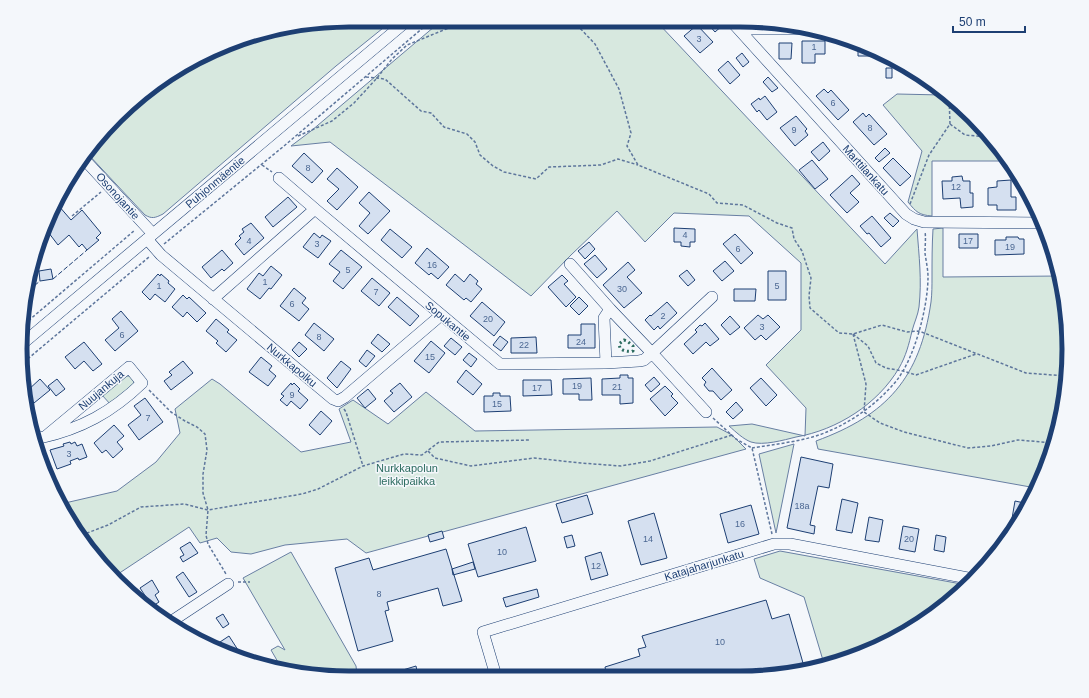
<svg xmlns="http://www.w3.org/2000/svg" width="1089" height="698" viewBox="0 0 1089 698" font-family="Arial,sans-serif">
<style>
.green{fill:#d7e8df;stroke:#687fa3}
.building{fill:#d5e0f0;stroke:#1d3f73}
.lines{fill:none;stroke-linecap:round;stroke-linejoin:round}
.minor-casing{stroke:#1d3f73;stroke-width:12}
.path{stroke:#5e769c;stroke-width:1.5;stroke-dasharray:3 2;stroke-linecap:butt}
.minor{stroke:#f4f7fb;stroke-width:11}
.hedge{stroke:#2c6c60;stroke-width:3;stroke-dasharray:2 3;stroke-linecap:butt}
.fence{stroke:#1d3f73;stroke-width:1;stroke-dasharray:5 2;stroke-linecap:butt}
.labels{text-anchor:middle;dominant-baseline:central;stroke-width:3;stroke-linejoin:round;paint-order:stroke}
.number-label{font-size:9px;fill:#4b6792}
.street-label{font-size:11px;fill:#1d3f73;stroke:#f4f7fb}
.park-label{font-size:11px;fill:#2c6c60;stroke:#f4f7fb}
.rim{fill:none;stroke:#1d3f73;stroke-width:5}
</style>
<rect width="100%" height="100%" fill="#f4f7fb"/>
<path class="green" d="M349,20H393L336,66L163,214C155,218 152,219 145,215L86,152L166,76L243,37Z
M441,21L657,22L885,264L917,229C919,256 922,280 919,307C918,315 914,323 912,331C909,344 906,356 899,368C878,404 837,430 796,437C784,440 763,446 751,442C743,439 736,432 729,426L752,424L805,436L806,408L766,365L801,330V263L749,216L674,213L645,242L617,211L571,255L531,296L330,142L291,146L311,131Z
M942,92C965,107 994,138 1009,161H932V216C919,215 916,212 908,202L922,151L883,105L897,94L942,95Z
M943,228V277L1060,276L1068,327L1066,392L1052,455L1036,488L818,449L816,441C887,415 920,378 931,302C932,294 932,285 932,277C932,261 932,245 933,229Z
M127,376H130L134,381V385L111,405L102,395L123,377Z
M212,379L220,384L301,452L351,442L339,409L353,400L388,424L426,392L475,431L717,427L732,435L746,449L366,553L347,539L285,545L251,554L231,552L217,538L200,543L189,527L115,576L64,514L45,466L49,465L65,503L117,491L156,462L180,433L175,409Z
M794,444L776,533L759,454Z
M780,551L967,585L940,610L885,644L825,667L804,597L760,578L754,559Z
M291,552L356,666L357,675H306L282,669L271,650L278,646L285,650L243,578Z"/>
<path class="building" d="M710,22H721L723,25L715,32L708,24Z
M697,25L713,42L700,53L684,36Z
M802,41H825V54H815V63H802Z
M779,43H792L791,59H779Z
M858,45L885,54L889,56H858Z
M742,53L749,62L743,67L736,58Z
M728,61L740,75L730,84L718,70Z
M886,68H892V78H886Z
M768,77L778,88L772,92L763,82Z
M824,89L828,93L831,90L849,110L838,120L816,96Z
M765,96L777,112L767,120L759,110L757,112L751,104L759,98L760,100Z
M863,113L866,117L869,114L887,134L874,145L853,122Z
M796,116L807,129L805,131L808,135L795,146L780,128Z
M823,142L830,151L819,161L811,152Z
M885,148L890,153L879,162L875,158Z
M304,153L323,171L312,183L292,166Z
M893,158L911,176L900,186L883,168Z
M812,160L828,179L815,189L799,170Z
M337,168L358,187L337,210L327,201L339,189L327,179Z
M852,175L860,184L850,193L859,202L847,213L830,195Z
M962,176L963,181H970V193H973V207L961,208L960,198L943,199L942,181H952V177Z
M1011,180V197H1016V210H997V205H988V188L997,187V181Z
M1027,190L1035,203L1036,207L1027,206Z
M369,192L390,211L368,234L359,226L370,213L359,203Z
M288,197L297,207L273,227L265,217Z
M58,205L71,220L82,210L101,233L96,238L99,240L87,250L82,244L79,247L69,235L58,245L45,228Z
M890,213L899,221L893,227L884,218Z
M872,216L891,238L881,247L869,233L867,234L860,226Z
M251,223L264,238L244,255L235,244L241,238L239,236L244,232L242,229Z
M674,228L695,229V242H690V247L681,246V242H674Z
M390,229L412,247L402,258L381,240Z
M314,233L320,238L322,235L331,241L318,258L303,247Z
M735,234L753,253L741,264L723,244Z
M959,234H978V248H959Z
M1006,237H1018L1019,239H1024V254L995,255V240H1006Z
M589,242L595,249L585,259L578,251Z
M427,248L449,267L438,279L431,273L429,275L415,263Z
M222,250L233,263L224,271L222,269L211,278L202,267Z
M341,250L362,267L343,289L333,281L340,272L329,264Z
M595,255L607,269L597,278L584,264Z
M725,261L734,271L722,281L713,271Z
M628,262L635,270L627,277L642,293L624,308L603,285Z
M271,266L282,275L271,289L269,288L260,299L247,289L259,273L263,276Z
M51,269L53,279L40,281L39,271Z
M687,270L695,280L688,286L679,276Z
M768,271H786V300H768Z
M158,274L160,276L161,274L169,281L168,283L175,289L165,302L155,294L150,300L142,292Z
M455,274L464,282L470,274L478,281L476,284L482,289L471,302L466,298L464,300L446,285Z
M562,275L568,281L564,284L576,297L566,307L548,287Z
M372,278L390,293L379,306L361,291Z
M294,288L306,298L302,303L309,309L299,321L280,306Z
M734,289H756L755,301H734Z
M183,295L187,299L189,297L206,313L197,322L187,312L183,317L172,307Z
M397,297L419,316L410,326L388,307Z
M579,297L588,306L579,315L570,306Z
M482,302L505,322L494,336L470,316Z
M667,302L677,313L660,329L658,326L654,330L645,320L650,315L651,316Z
M121,311L138,331L115,351L105,340L119,328L112,319Z
M758,315L763,319L768,315L780,327L766,340L761,335L755,340L744,328Z
M730,316L740,327L730,335L721,325Z
M216,319L229,330L227,332L237,340L226,352L216,343L218,341L206,331Z
M314,323L334,339L324,351L305,335Z
M705,323L719,339L710,346L706,342L693,354L684,344L697,332L695,330L700,325L702,326Z
M581,324H595V348H568V335H581Z
M378,334L390,344L382,352L371,343Z
M500,336L508,342L501,351L493,345Z
M536,337L537,353H511V338Z
M451,338L462,347L455,355L444,346Z
M431,341L445,353L429,373L414,361Z
M84,342L102,364L93,371L84,361L75,369L65,357Z
M299,342L307,349L299,357L292,350Z
M367,350L375,356L366,367L359,361Z
M469,353L477,359L471,367L463,360Z
M261,357L272,366L269,370L276,376L268,386L249,372Z
M183,361L193,373L171,390L164,381L172,375L169,372Z
M341,361L351,369L337,388L327,378Z
M712,368L732,390L721,400L713,391H709L704,385L706,382L702,378Z
M466,370L482,384L473,395L457,382Z
M620,375H628V378H633V403L620,404V395H602V379L620,378Z
M654,377L660,384L651,392L645,385Z
M591,378L592,400H579V394H563V379Z
M761,378L777,395L766,406L750,388Z
M40,379L50,390L34,403L27,395V391Z
M57,379L65,389L56,396L48,386Z
M523,380H551L552,395L523,396Z
M291,383L292,385L294,383L300,389L298,391L308,400L300,409L291,401L287,406L280,400L284,396L281,394Z
M400,383L412,397L394,412L384,401L393,393L390,391Z
M665,386L673,394L671,396L678,403L665,416L650,399Z
M368,389L376,399L365,408L357,398Z
M493,393H500V396H510L511,411L484,412V396H493Z
M145,398L163,422L139,440L128,425L141,415L134,406Z
M736,402L743,410L733,419L726,412Z
M321,411L332,421L320,435L309,425Z
M114,425L124,436L117,442L123,449L113,458L106,450L102,453L94,443Z
M70,442L71,444L75,442L77,446L82,444L87,457L79,460L78,458L70,461L71,464L57,469L50,450L64,446L63,444Z
M801,457L833,464L829,488L818,486L810,525L815,526L814,534L787,528Z
M587,495L593,514L562,523L556,504Z
M842,499L858,503L852,533L836,530Z
M1015,501L1029,504L1025,513L1009,536Z
M751,505L759,534L728,543L720,514Z
M654,513L667,558L641,565L628,521Z
M869,517L883,520L879,542L865,540Z
M903,526L919,529L915,552L899,549Z
M526,527L536,561L478,577L468,544Z
M442,531L444,538L430,542L428,535Z
M572,535L575,546L567,548L564,537Z
M936,535L946,537L944,552L934,550Z
M190,542L198,553L183,562L180,557L184,555L180,548Z
M446,549L462,601L443,606L438,588L387,602L389,610L385,611L393,641L358,651L335,568L369,558L373,570Z
M601,552L608,575L591,580L585,557Z
M473,562L475,569L453,575L452,569Z
M183,572L197,592L189,597L176,577Z
M152,580L159,592L155,595L159,602L150,608L147,606L143,599L146,597L140,588Z
M537,589L539,597L506,607L503,598Z
M766,600L772,619L789,614L805,670L761,677H607L605,667L640,656L638,649L646,647L642,636Z
M223,614L229,624L223,628L216,618Z
M229,636L238,650L230,655L223,653L215,648L214,646Z
M416,666L418,676H383Z
M594,672L596,677L578,676Z"/>
<g class="lines">
<defs>
<path id="minor" d="M733,23L906,214L914,219L924,222L1042,223
M739,29H802
M83,158L153,234
M279,178L315,209
M147,239L161,255L333,399L338,401L345,397L440,316
M570,264L610,309
M213,299L315,209L500,364L606,363L604,318L610,309L652,353L644,360L639,361L606,363
M22,344L408,20
M706,412L652,353L712,297
M31,429L32,432L40,438C81,429 112,412 142,383L129,367L46,436
M172,621L228,584
M496,676L483,632L774,544H790L973,579"/>
</defs>
<use href="#minor" class="minor-casing"/>
<path class="path" d="M568,21L576,24L595,44L619,89L631,133L627,146L638,165L709,194L717,203L743,205L777,223L792,228L794,239L802,251L811,278L809,296L810,308L839,333L853,334L882,325L907,332L919,331L1026,373L1067,376
M366,77L385,79L421,111L431,113L444,127L467,134L475,142L480,155L493,166L504,172L536,179L549,167L601,165L618,159L638,165
M950,124L965,135L987,137
M298,136L332,121L354,103L377,78L392,59L407,45L466,21
M262,165L272,172
M910,204L929,155L950,124L949,96
M72,216L101,192
M164,244L284,146L431,21
M21,327L135,230
M853,334L866,384L864,412L880,423L904,432L968,448L991,446L1018,440L1054,443
M853,334L868,346L876,363L886,368L903,371L916,375L976,354
M24,362L149,257
M149,390L171,412L185,421L197,427L205,434L207,450L203,474V493L208,510L206,535L208,544L226,574
M344,409L346,412L363,466
M713,418L736,439L752,448L772,534
M752,448C775,444 808,441 829,431C855,420 879,402 897,380C915,357 928,306 928,277C928,269 926,261 925,253C925,246 926,239 925,231
M428,451L435,458L471,466L534,458L581,463L621,466L650,461L732,435
M82,535L108,525L141,507L184,504L208,510L302,494L318,489L363,466L404,454L422,455L439,442L530,440
M238,582H250"/>
<use href="#minor" class="minor"/>
<path class="hedge" d="M624,340L627,341L633,346V351C628,352 623,351 620,348L619,344Z"/>
<path class="fence" d="M53,279L87,250
M30,281L34,286L40,281"/>
</g>
<g class="labels">
<g class="number-label">
<text x="699" y="39">3</text>
<text x="814" y="47">1</text>
<text x="833" y="103">6</text>
<text x="870" y="128">8</text>
<text x="794" y="130">9</text>
<text x="308" y="168">8</text>
<text x="956" y="187">12</text>
<text x="685" y="235">4</text>
<text x="249" y="241">4</text>
<text x="968" y="241">17</text>
<text x="317" y="244">3</text>
<text x="1010" y="247">19</text>
<text x="738" y="249">6</text>
<text x="432" y="265">16</text>
<text x="348" y="270">5</text>
<text x="265" y="282">1</text>
<text x="159" y="286">1</text>
<text x="777" y="286">5</text>
<text x="622" y="289">30</text>
<text x="376" y="292">7</text>
<text x="292" y="304">6</text>
<text x="663" y="316">2</text>
<text x="488" y="319">20</text>
<text x="762" y="327">3</text>
<text x="122" y="335">6</text>
<text x="319" y="337">8</text>
<text x="581" y="342">24</text>
<text x="524" y="345">22</text>
<text x="430" y="357">15</text>
<text x="577" y="386">19</text>
<text x="617" y="387">21</text>
<text x="537" y="388">17</text>
<text x="292" y="395">9</text>
<text x="497" y="404">15</text>
<text x="148" y="418">7</text>
<text x="69" y="454">3</text>
<text x="802" y="506">18a</text>
<text x="740" y="524">16</text>
<text x="648" y="539">14</text>
<text x="909" y="539">20</text>
<text x="502" y="552">10</text>
<text x="596" y="566">12</text>
<text x="379" y="594">8</text>
<text x="720" y="642">10</text>
</g>
<g class="street-label">
<text transform="translate(866 170) rotate(48)">Marttilankatu</text>
<text transform="translate(215 182) rotate(-40)">Puhjonmäentie</text>
<text transform="translate(118 196) rotate(48)">Osonojantie</text>
<text transform="translate(448 321) rotate(40)">Sopukantie</text>
<text transform="translate(292 365) rotate(40)">Nurkkapolku</text>
<text transform="translate(101 390) rotate(-40)">Nuujankuja</text>
<text transform="translate(704 565) rotate(-17)">Katajaharjunkatu</text>
</g>
<g class="park-label">
<text x="407" y="468">Nurkkapolun<tspan x="407" dy="13">leikkipaikka</tspan></text>
</g>
</g>
<path d="M0 0H1089V698H0ZM349 27H740A322 322 0 0 1 1062 349V349A322 322 0 0 1 740 671H349A322 322 0 0 1 27 349V349A322 322 0 0 1 349 27Z" fill="#f4f7fb" fill-rule="evenodd"/>
<path class="rim" d="M349 27H740A322 322 0 0 1 1062 349V349A322 322 0 0 1 740 671H349A322 322 0 0 1 27 349V349A322 322 0 0 1 349 27Z"/>
<path d="M953 26v6h72v-6" fill="none" stroke="#1d3f73" stroke-width="2"/>
<text x="959" y="26" font-size="12" fill="#1d3f73" stroke="#f4f7fb" stroke-width="3" paint-order="stroke">50 m</text>
</svg>
